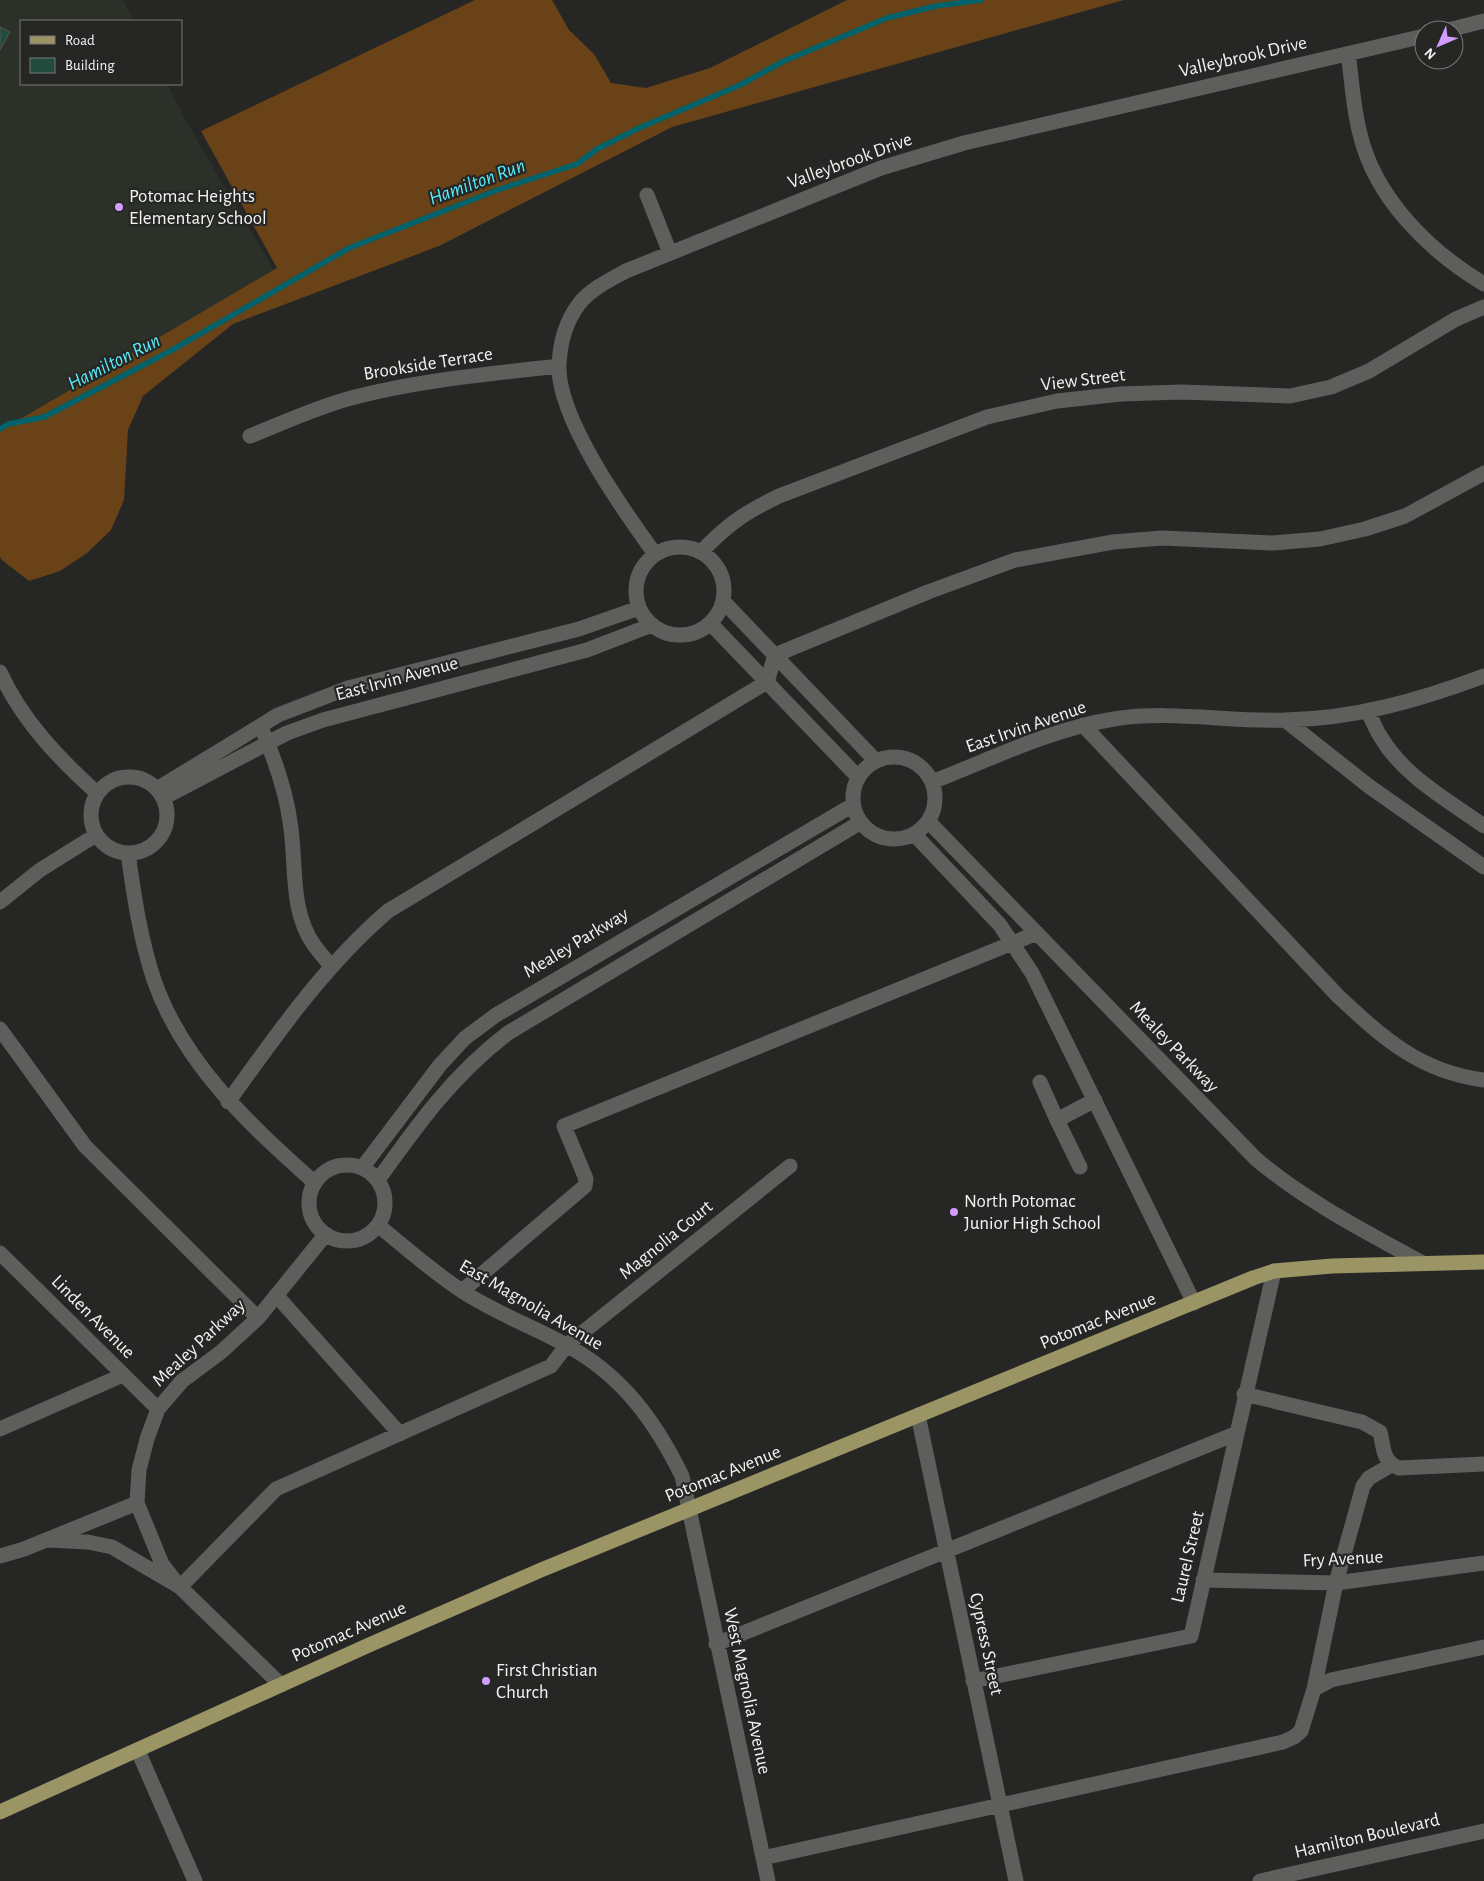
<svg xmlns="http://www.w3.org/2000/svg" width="1484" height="1881" viewBox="0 0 1484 1881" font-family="'Alegreya Sans',sans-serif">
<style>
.built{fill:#2b3029}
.forest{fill:#694317}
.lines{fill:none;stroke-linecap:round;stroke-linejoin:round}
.stream{stroke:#00626a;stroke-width:5.5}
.building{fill:#224b3e;stroke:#535755}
.minor{stroke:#5e5f5d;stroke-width:15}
.major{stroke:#9b9465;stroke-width:15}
.poi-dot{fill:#d19dfe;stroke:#262725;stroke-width:2}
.labels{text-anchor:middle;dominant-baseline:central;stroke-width:4.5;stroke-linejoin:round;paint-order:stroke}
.street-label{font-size:19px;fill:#f3f4f2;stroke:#262725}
.poi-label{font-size:19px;fill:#f3f4f2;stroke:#262725;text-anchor:start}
.water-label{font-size:20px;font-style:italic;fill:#56eefd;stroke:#262725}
</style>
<rect width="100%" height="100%" fill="#262725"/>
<path class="built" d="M0,0H123L134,21H21V84H167L190,128L284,287L44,417L8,424L0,429Z"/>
<path class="forest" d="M475,0H552L569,30L594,54L611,83L646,88L710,68L847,0H1124L672,127L439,246L233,324L143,396L128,430L124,500L111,530L87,553L60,571L29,581L2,560L0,557V431L277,268L201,131Z"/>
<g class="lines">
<path class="stream" d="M0,429L8,424L44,417L172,350L349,248L497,190L577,164L597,149L639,128L740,85L784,61L887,18L936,6L981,0"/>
</g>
<path class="building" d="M0,27L10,32L0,50Z"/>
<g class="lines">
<path class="minor" d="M1448,30L1484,21
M1348,54C1352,80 1353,108 1360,134C1375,198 1429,251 1484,284
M647,195L670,253
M250,436C283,423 317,407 351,398C419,380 489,374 559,366
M636 591a44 44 0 1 1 88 0a44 44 0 1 1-88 0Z
M701,552C728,524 744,513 779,496L987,417L1057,401L1121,394L1182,392L1290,396L1331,387L1369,371L1456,319L1484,307
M655,554C624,511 557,418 559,365C560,343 566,321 579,304C590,289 610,280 626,271L881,168L964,143L1424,36
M723,601L876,761
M710,623L858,777
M0,672C22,720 58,758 97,793
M1368,712C1373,721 1376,731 1382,739C1405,777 1449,801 1484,826
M1285,720L1370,787L1484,867
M1083,725L1338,996C1383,1038 1420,1072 1484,1080
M264,734C276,763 286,791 290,822C297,862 289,910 314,945C319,952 325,959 331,966
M853 798a41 41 0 1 1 82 0a41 41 0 1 1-82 0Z
M91 815a38 38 0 1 1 76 0a38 38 0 1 1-76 0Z
M932,782C991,759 1051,729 1114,719C1171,710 1228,722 1285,720C1354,719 1420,700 1484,676
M157,789L278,715L348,688L579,629L639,608
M163,798L287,733L323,720L587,650L652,625
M928,821L1256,1159C1306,1201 1364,1231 1421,1262
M914,834L1000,925L1032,973L1194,1303
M128,853C134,896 140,938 154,980C183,1064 250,1125 315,1183
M0,902L40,870L96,835
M0,1029L85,1146L258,1318
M1040,1082L1057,1120
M228,1102C277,1034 324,966 388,911L767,682L775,655L928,592L1015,560L1113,542L1162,538L1273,543L1320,539L1365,529L1405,516L1484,473
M309 1203a38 38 0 1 1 76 0a38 38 0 1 1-76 0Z
M1080,1167L1057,1120L1095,1100
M362,1168L440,1065L465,1038L496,1015L853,805
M378,1180C418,1124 453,1075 508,1033L861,822
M379,1226C406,1248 433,1272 462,1291C495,1313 532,1326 566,1345C622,1375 655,1421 682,1476L768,1881
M0,1253L158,1409
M462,1291L585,1186L586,1179L564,1126L1037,933
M276,1295L400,1434
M1244,1394L1362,1422L1380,1432C1384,1448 1382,1461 1399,1468L1484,1464
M918,1415L1016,1881
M0,1429L123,1375
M48,1540L88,1542L112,1547L180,1587L276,1489L551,1366L567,1345L790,1166
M0,1556L24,1549L137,1503
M1203,1580L1336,1583L1484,1563
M716,1644L1235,1434
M973,1681L1191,1636L1274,1271
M281,1685L180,1587L162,1564L137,1503L139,1470L147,1439L158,1409L182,1381L221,1352L258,1318L326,1234
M1314,1689L1336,1583L1363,1486L1369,1478L1391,1465
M138,1751L195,1881
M763,1858L1283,1742L1294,1737L1301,1731L1314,1689L1331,1680L1484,1647
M1260,1881L1484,1831"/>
<path class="major" d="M0,1812L369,1645L541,1570L1253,1278L1274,1271L1332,1266L1484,1262"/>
</g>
<g class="poi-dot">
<circle cx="119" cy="207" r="5"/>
<circle cx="954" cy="1212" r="5"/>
<circle cx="486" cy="1681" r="5"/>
</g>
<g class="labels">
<g class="street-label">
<text transform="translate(1243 57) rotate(-13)">Valleybrook Drive</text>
<text transform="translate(850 161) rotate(-20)">Valleybrook Drive</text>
<text transform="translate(428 364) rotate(-9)">Brookside Terrace</text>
<text transform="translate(1083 380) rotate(-7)">View Street</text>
<text transform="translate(397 679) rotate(-15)">East Irvin Avenue</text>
<text transform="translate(1026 727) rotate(-19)">East Irvin Avenue</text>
<text transform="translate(576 943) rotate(-31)">Mealey Parkway</text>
<text transform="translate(1174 1047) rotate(46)">Mealey Parkway</text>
<text transform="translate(666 1240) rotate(-39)">Magnolia Court</text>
<text transform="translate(531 1305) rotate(30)">East Magnolia Avenue</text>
<text transform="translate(93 1317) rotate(45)">Linden Avenue</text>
<text transform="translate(1098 1321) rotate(-22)">Potomac Avenue</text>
<text transform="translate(199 1343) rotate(-43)">Mealey Parkway</text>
<text transform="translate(723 1474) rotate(-22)">Potomac Avenue</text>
<text transform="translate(1188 1557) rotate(-77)">Laurel Street</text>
<text transform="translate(1343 1559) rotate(-3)">Fry Avenue</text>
<text transform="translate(349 1632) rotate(-24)">Potomac Avenue</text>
<text transform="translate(986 1644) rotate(78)">Cypress Street</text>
<text transform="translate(747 1691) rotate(78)">West Magnolia Avenue</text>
<text transform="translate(1367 1836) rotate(-13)">Hamilton Boulevard</text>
</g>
<g class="poi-label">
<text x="129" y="196">Potomac Heights<tspan x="129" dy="22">Elementary School</tspan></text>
<text x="964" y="1201">North Potomac<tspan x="964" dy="22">Junior High School</tspan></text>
<text x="496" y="1670">First Christian<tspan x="496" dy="22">Church</tspan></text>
</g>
<g class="water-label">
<text transform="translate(477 182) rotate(-20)">Hamilton Run</text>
<text transform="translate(114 362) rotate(-27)">Hamilton Run</text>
</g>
</g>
<rect x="20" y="20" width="162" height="65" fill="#262725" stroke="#787977"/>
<rect x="30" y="36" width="25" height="8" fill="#9b9465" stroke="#787977"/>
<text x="65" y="45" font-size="15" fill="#f3f4f2">Road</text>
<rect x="30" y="58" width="25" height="15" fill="#224b3e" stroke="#787977"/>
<text x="65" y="70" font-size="15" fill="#f3f4f2">Building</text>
<g transform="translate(1439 45) rotate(225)"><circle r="24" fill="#262725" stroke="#787977"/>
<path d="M0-4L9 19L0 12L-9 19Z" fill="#d19dfe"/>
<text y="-8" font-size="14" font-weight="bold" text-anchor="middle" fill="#f3f4f2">N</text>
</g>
</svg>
